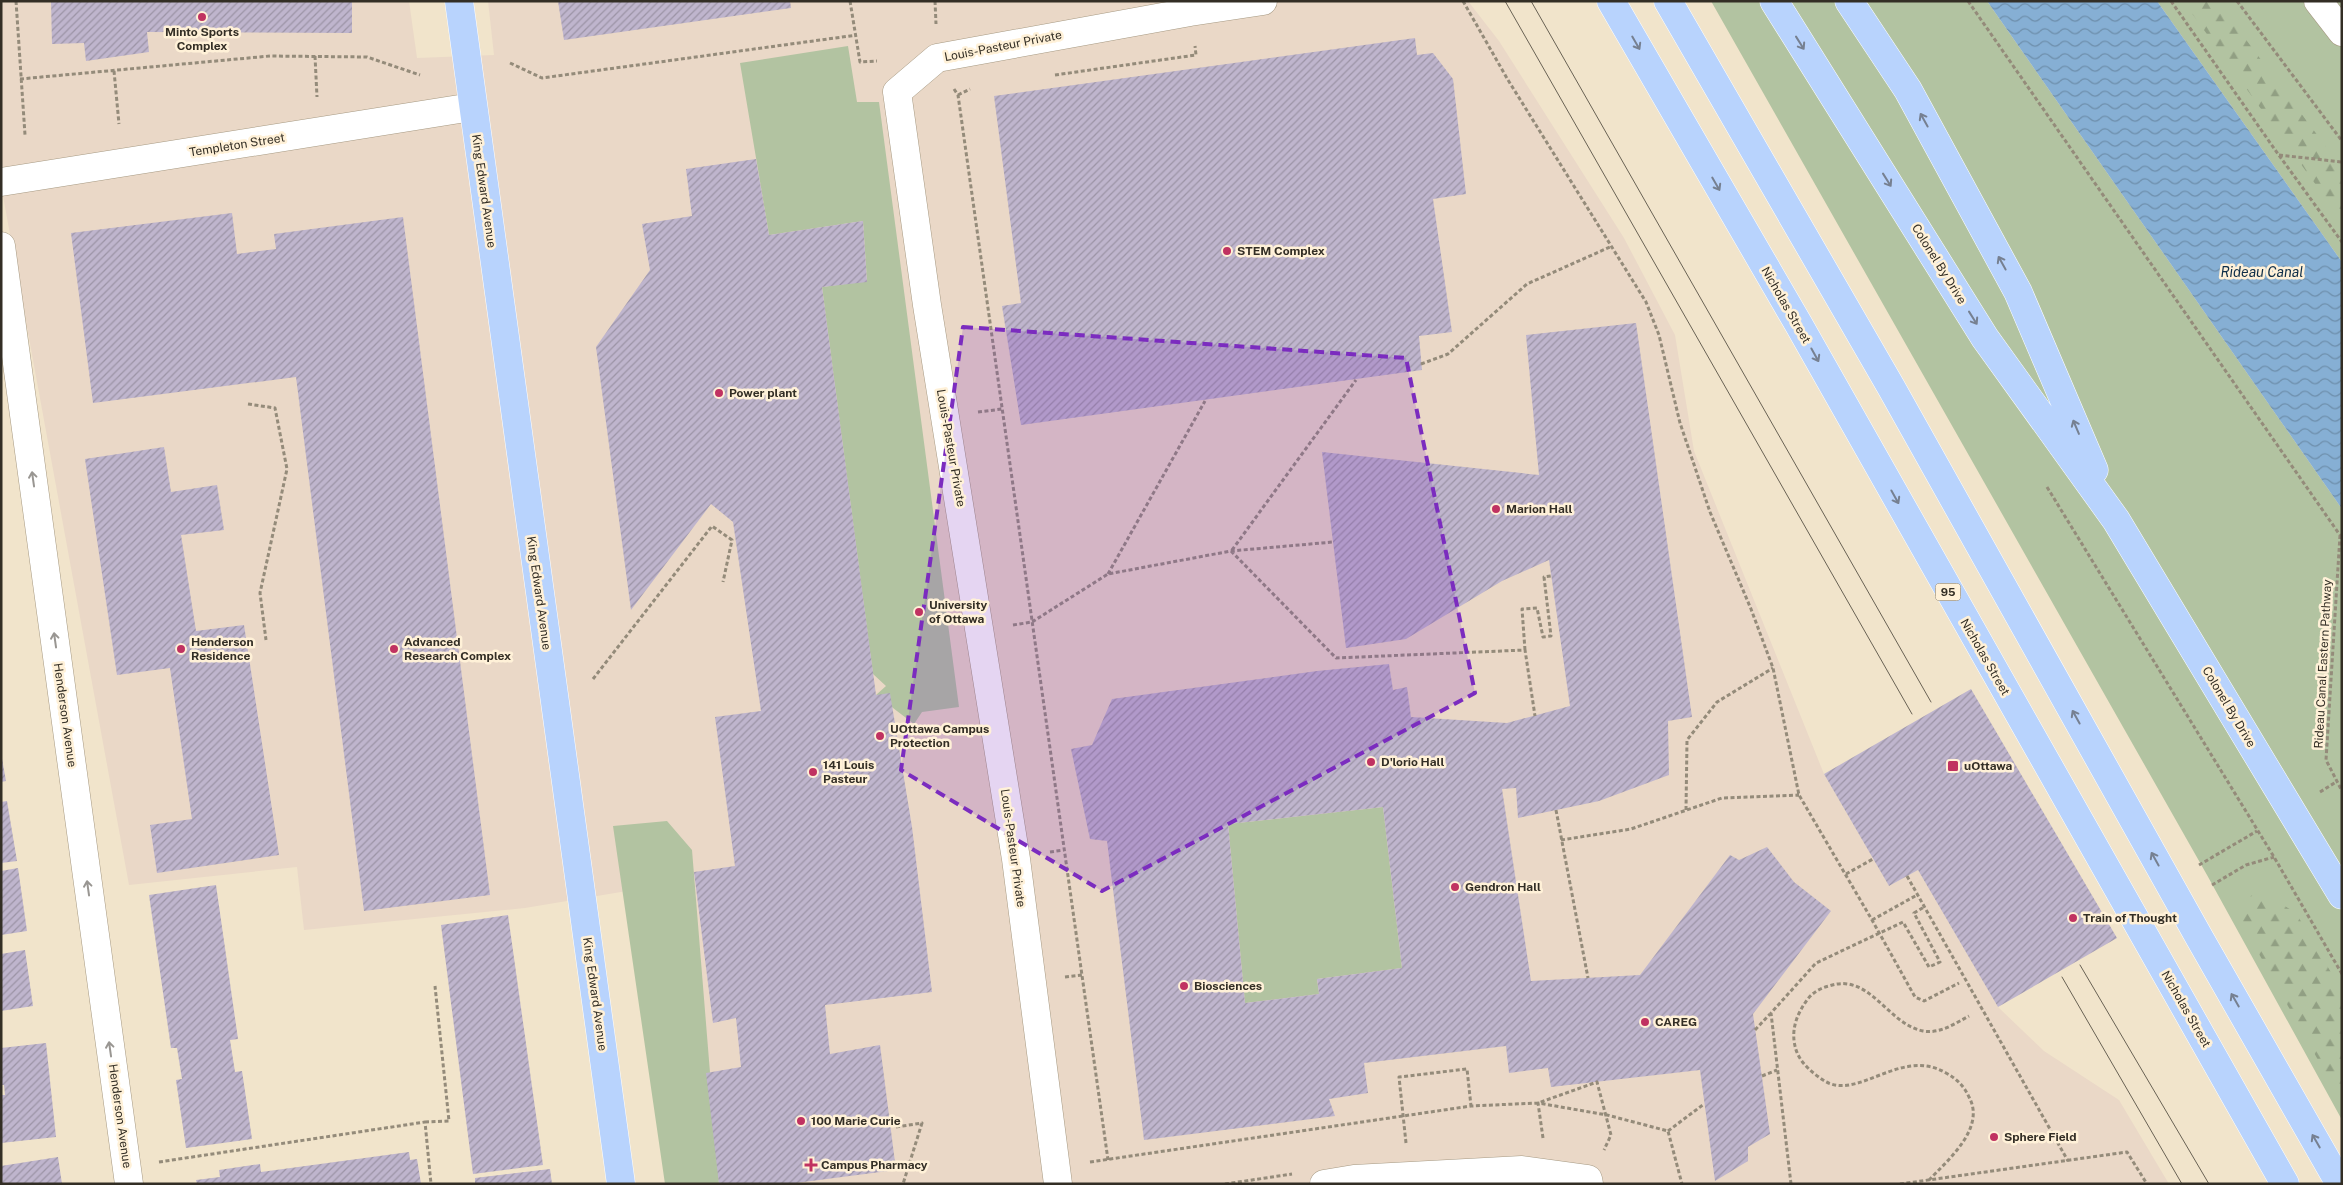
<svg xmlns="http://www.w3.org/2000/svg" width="2343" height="1185" viewBox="0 0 2343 1185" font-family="'Public Sans',sans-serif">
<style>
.education{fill:#ead8c7}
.green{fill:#b2c3a1}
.forest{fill:url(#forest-firs)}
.water{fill:url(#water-waves)}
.building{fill:url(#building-hatch);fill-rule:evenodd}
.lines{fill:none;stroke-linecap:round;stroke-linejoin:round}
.minor-casing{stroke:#a69982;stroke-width:29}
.major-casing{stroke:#fff;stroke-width:29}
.path{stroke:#948b7a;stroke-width:3;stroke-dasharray:4 2.5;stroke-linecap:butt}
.minor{stroke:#fff;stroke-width:28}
.major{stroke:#b8d3fd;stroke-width:28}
.tram{stroke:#696254;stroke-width:1}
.oneway{stroke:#768091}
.oneway2{stroke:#999692}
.marked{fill:#7b2cbf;fill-opacity:0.2;stroke:#7b2cbf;stroke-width:4;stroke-dasharray:10 6;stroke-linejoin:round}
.poi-dot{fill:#c03261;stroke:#fff1d8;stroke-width:2}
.labels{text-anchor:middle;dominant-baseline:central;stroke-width:5;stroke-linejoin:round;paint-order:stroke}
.shield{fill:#fff1d8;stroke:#70685b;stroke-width:1}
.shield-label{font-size:11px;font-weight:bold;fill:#332e25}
.poi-label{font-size:12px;font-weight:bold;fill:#332e25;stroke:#fff1d8;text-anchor:start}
.street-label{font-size:12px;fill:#332e25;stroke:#fff1d8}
.water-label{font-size:14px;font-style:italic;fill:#0e2e48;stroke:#fff1d8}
</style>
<defs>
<pattern id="forest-firs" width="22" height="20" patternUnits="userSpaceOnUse" patternTransform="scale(1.25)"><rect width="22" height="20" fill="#b2c3a1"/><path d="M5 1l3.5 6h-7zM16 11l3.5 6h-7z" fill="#919f83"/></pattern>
<pattern id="water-waves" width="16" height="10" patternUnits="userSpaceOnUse" patternTransform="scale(1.25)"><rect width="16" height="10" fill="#86afd4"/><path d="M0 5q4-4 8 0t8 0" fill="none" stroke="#6e8fac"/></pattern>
<pattern id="building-hatch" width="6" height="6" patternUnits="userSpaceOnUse" patternTransform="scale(1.25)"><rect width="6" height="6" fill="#bfb5cd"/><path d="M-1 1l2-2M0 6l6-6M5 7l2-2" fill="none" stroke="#9c94a6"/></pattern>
</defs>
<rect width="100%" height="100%" fill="#f1e4cb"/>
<path class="education" d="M1,1H409L417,58L494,55L488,1H1468L1499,41L1624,238L1675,335L1694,451L1824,774L1889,886L1918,870L1998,1007L2044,1051L2119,1100L2169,1184H672L633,890L525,908L304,930L297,867L129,885L1,185Z"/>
<path class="green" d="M1711,1H1987L2342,509V1120L2207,875Z
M2157,1H2342V262Z
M848,46L857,102H879L959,707L922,712L914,724L876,695L886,686L873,674L822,287L867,281L863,221L769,235L740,63Z
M1383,807L1402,968L1317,979L1319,994L1245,1003L1228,824Z
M667,821L692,850L719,1184H665L613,826Z"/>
<path class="forest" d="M2183,1H2217L2342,168V221Z
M2257,889L2296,913L2342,991V1103L2244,927L2240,908Z"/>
<path class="water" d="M1987,1H2157L2342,262V509Z"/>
<path class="building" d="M51,1H352V33L147,32L149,52L86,61L84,43L52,44Z
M558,1H790L791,8L564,40Z
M1415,38L1417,55L1433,53L1453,79L1466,194L1433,199L1452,332L1419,336L1422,370L1021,425L1002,306L1021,303L994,96Z
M756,159L769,235L863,221L867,282L822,287L876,695L890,693L912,827L932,992L825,1005L830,1054L880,1045L896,1170L788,1184H719L706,1073L741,1067L736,1018L713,1023L694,872L735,866L715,717L761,711L733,522L711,504L631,610L596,347L650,270L642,224L692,216L686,169Z
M232,213L237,254L276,249L274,234L403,217L490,895L364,911L296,377L93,403L71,233Z
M1636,323L1692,717L1668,721L1669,775L1599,801L1518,818L1516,788L1502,789L1531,981L1640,975L1730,855L1739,860L1767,847L1794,882L1831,911L1753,1014L1770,1134L1748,1147V1161L1715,1181L1700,1070L1551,1087L1548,1068L1509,1073L1506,1046L1364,1063L1368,1093L1329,1099L1335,1116L1144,1140L1107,841L1090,839L1071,749L1092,745L1112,699L1317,671L1389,664L1393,690L1407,687L1411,717L1507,723L1570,706L1549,560L1502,581L1406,639L1346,648L1322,452L1539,475L1526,335ZM1383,807L1402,968L1317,979L1319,994L1245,1003L1228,824Z
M164,447L171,492L217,485L224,530L181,535L196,631L244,625L279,855L157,873L150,825L192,819L170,668L117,675L85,459Z
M1971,689L2117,938L1998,1007L1918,870L1889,886L1824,774Z
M1,753L6,781L1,782Z
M7,801L17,861L1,863V802Z
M18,868L27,931L1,935V871Z
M216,885L238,1039L230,1040L235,1072L242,1071L252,1139L186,1148L176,1080L182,1079L177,1048H171L149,895Z
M508,915L543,1165L473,1174L441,925Z
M25,950L33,1006L1,1011V954Z
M46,1043L56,1137L1,1143V1095H5L4,1085H1V1048Z
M409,1152L410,1160L417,1159L421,1184H197L196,1180L220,1177L219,1170L260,1164L261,1172Z
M58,1157L62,1184H1V1166Z
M550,1169L552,1184H475V1178Z"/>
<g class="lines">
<defs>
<path id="minor" d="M2318,1L2342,32
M1,182L472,107
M1,246L129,1184
M1058,1184L1016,859L927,305L897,92L937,58L1190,12L1263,1
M1324,1184L1354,1179L1522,1170L1588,1179L1589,1184"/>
<path id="major" d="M459,1L621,1184
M1611,1L1799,325L2285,1184
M1668,1L1891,387L2199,937L2340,1184
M1774,1L1985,338L2116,520L2342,895
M1849,1L1908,90L2018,292L2094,470"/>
</defs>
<use href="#minor" class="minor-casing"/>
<use href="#major" class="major-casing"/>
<path class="path" d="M16,1L25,135
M850,1L860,62L877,61
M935,1L936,24
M1463,1L1508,80L1646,302L1659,335L1680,423L1710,512L1751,609L1773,668L1799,795L1872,920L1915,997L1924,1001L1959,983
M1968,1L2342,538
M2171,1L2278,154L2342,242
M2237,1L2342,141
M315,56L317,97
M510,63L542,78L857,35
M114,71L119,124
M1055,75L1196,55L1195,46
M20,79L270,56L367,57L420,75
M954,89L958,95L1108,1160
M958,95L970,89
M2279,155L2342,162
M1421,364L1448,354L1527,284L1610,247
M248,404L275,408L287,469L260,593L266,640
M978,412L1002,409
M2047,487L2274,857L2342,974
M2340,535L2326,760L2342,791
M1232,550L1356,380
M1231,551L1336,658L1525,650L1535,716
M1108,574L1205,401
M1013,625L1032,622L1108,574L1231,551L1333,542
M1525,650L1522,609L1537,608L1543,637L1551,636L1544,577L1551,576
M593,679L712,526L732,540L723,582
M2320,792L2336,782
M1556,810L1588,978
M1686,810L1687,740L1717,702L1773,668
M1561,840L1631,829L1722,798L1799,795
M1050,852L1064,850
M2199,865L2257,831
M1846,874L1873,859
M1907,876L2068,1161
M2212,885L2246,865L2274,857
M1872,920L1917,895
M1065,977L1082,975
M1755,1030L1770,1014
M1762,1076L1777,1070
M425,1122L449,1121L435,986
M896,1127L922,1123L903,1184
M1668,1131L1704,1104
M1543,1138L1538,1103L1607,1115L1668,1131L1682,1184
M1406,1143L1399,1077L1467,1069L1471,1106
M159,1162L425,1122L431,1184
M1090,1162L1471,1106L1538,1103L1597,1082L1611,1135L1604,1150
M1929,1180C1948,1160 1986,1128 1969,1097C1964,1086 1957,1079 1946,1073C1900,1046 1857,1103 1823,1080C1811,1072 1798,1061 1795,1046C1791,1029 1797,1014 1807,1000C1812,993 1820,988 1829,986C1870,972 1887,1024 1923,1031C1940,1034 1954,1024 1969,1016
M1225,1184L1292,1174
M1791,1184L1771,1013L1816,963L1903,922L1929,967L1940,962L1914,913L1924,907
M1900,1184L2127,1152L2147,1184"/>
<use href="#minor" class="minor"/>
<use href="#major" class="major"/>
<path class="tram" d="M1505,1L1912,714
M1531,1L1931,702
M2080,965L2209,1184
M2062,977L2182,1184"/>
</g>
<defs><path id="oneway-shaft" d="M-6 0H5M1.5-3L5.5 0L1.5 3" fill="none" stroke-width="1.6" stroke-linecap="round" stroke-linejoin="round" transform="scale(1.25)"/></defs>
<g class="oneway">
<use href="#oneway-shaft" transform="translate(1636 43) rotate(60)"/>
<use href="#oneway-shaft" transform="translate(1800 43) rotate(58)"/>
<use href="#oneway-shaft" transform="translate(1924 120) rotate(-119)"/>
<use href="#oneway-shaft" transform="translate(1887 180) rotate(58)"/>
<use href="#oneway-shaft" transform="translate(1716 184) rotate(60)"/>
<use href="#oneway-shaft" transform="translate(2002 263) rotate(-119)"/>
<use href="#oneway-shaft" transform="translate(1973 318) rotate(58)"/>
<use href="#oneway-shaft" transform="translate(1815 355) rotate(61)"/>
<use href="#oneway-shaft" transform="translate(2076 427) rotate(-113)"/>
<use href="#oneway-shaft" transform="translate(1895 497) rotate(61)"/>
<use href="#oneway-shaft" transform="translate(2076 717) rotate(-119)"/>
<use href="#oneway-shaft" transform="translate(2155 859) rotate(-119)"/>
<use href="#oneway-shaft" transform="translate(2235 1000) rotate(-120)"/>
<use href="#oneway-shaft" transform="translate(2316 1141) rotate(-120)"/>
</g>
<g class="oneway2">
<use href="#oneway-shaft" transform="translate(33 479) rotate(-98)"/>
<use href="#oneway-shaft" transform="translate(55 640) rotate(-98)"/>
<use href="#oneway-shaft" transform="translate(88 888) rotate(-98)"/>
<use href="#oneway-shaft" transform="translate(110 1049) rotate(-98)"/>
</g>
<path class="marked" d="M963,327L1406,358L1475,693L1102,891L901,770Z"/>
<g class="poi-dot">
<circle cx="202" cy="17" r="5"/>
<circle cx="1227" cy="251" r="5"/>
<circle cx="719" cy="393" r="5"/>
<circle cx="1496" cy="509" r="5"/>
<circle cx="919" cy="612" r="5"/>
<circle cx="181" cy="649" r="5"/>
<circle cx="394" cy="649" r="5"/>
<circle cx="880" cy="736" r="5"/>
<circle cx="1371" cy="762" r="5"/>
<rect x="1947" y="760" width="12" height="12" rx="2.5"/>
<circle cx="813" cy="772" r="5"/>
<circle cx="1455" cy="887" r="5"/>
<circle cx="2073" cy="918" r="5"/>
<circle cx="1184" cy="986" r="5"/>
<circle cx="1645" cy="1022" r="5"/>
<circle cx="801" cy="1121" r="5"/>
<circle cx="1994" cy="1137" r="5"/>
<path d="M808.5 1157.5h5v5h5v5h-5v5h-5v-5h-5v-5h5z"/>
</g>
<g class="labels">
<rect class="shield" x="1935.5" y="583.5" width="25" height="17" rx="4"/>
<g class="shield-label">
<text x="1948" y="592">95</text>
</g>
<g class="poi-label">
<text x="202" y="32" text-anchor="middle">Minto Sports<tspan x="202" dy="14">Complex</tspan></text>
<text x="1237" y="251">STEM Complex</text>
<text x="729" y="393">Power plant</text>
<text x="1506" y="509">Marion Hall</text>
<text x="929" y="605">University<tspan x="929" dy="14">of Ottawa</tspan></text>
<text x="191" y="642">Henderson<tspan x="191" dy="14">Residence</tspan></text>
<text x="404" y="642">Advanced<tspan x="404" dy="14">Research Complex</tspan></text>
<text x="890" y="729">UOttawa Campus<tspan x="890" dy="14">Protection</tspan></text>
<text x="1381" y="762">D'lorio Hall</text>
<text x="823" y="765">141 Louis<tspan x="823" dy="14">Pasteur</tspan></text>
<text x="1964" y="766">uOttawa</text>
<text x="1465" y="887">Gendron Hall</text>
<text x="2083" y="918">Train of Thought</text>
<text x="1194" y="986">Biosciences</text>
<text x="1655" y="1022">CAREG</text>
<text x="811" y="1121">100 Marie Curie</text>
<text x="2004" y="1137">Sphere Field</text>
<text x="821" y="1165">Campus Pharmacy</text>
</g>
<g class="street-label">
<text transform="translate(1003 46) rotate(-11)">Louis-Pasteur Private</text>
<text transform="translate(237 145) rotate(-9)">Templeton Street</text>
<text transform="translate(484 191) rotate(82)">King Edward Avenue</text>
<text transform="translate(1939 264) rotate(58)">Colonel By Drive</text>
<text transform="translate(1786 305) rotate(60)">Nicholas Street</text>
<text transform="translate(951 448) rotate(80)">Louis-Pasteur Private</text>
<text transform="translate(539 593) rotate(82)">King Edward Avenue</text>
<text transform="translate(1985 657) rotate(60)">Nicholas Street</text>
<text transform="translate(2323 664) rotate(-87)">Rideau Canal Eastern Pathway</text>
<text transform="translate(2229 707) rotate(59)">Colonel By Drive</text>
<text transform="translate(65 715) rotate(82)">Henderson Avenue</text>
<text transform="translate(1013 848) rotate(82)">Louis-Pasteur Private</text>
<text transform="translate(595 994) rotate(82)">King Edward Avenue</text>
<text transform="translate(2186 1009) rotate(60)">Nicholas Street</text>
<text transform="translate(120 1116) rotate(82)">Henderson Avenue</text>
</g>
<g class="water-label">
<text x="2262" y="272">Rideau Canal</text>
</g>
</g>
<rect width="2343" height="1185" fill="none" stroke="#332e25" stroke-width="5"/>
</svg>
